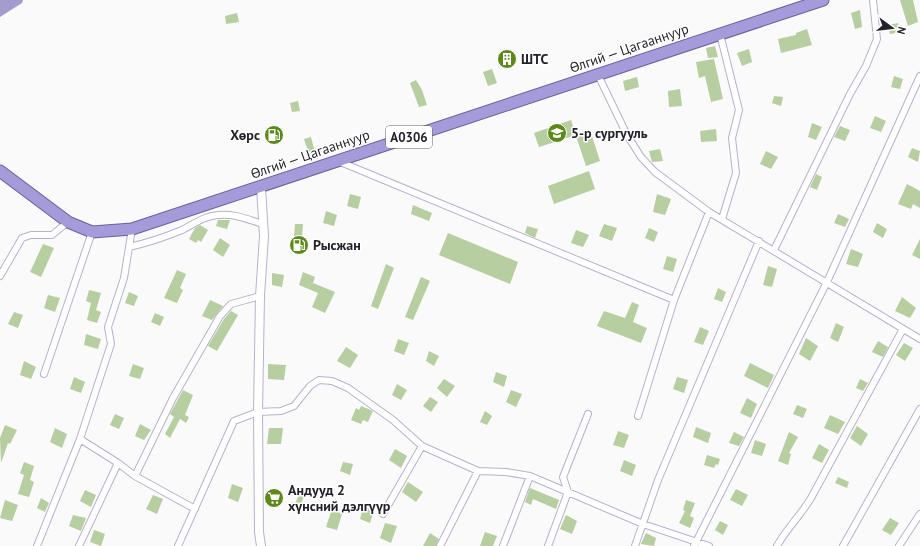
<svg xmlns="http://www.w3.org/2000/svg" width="920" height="546" viewBox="0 0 920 546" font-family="'PT Sans',sans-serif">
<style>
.water{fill:#a39ccc}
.building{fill:#b6cea0}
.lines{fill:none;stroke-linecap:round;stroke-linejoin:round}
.minor-casing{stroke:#b6b2ce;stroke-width:8}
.tertiary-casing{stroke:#b6b2ce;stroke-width:10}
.trunk-casing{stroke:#6a6097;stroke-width:13}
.minor{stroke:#fff;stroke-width:6}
.tertiary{stroke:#fff;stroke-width:8}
.trunk{stroke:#a69bda;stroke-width:11}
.labels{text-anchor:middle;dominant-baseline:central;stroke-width:3;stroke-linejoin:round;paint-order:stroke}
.shield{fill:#fff;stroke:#65646b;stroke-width:1}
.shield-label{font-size:13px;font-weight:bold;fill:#23222c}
.street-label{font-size:14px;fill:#23222c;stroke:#fff}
.poi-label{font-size:14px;font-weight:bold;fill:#23222c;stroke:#fff;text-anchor:start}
</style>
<rect width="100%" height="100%" fill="#fafafa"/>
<path class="water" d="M0,0H23L22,3L0,17Z"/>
<path class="building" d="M900,0H913L918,22L908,26Z
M860,10L862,27L855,29L851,13Z
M237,13L239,22L226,24L225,16Z
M898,23L900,32L890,34L888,25Z
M807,29L812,45L781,53L778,39L796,35V33Z
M715,46L718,57L708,58L706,48Z
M749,49L752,62L742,66L737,53Z
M504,51L515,61L509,68L498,58Z
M714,59L723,99L711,102L705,76L699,78L696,62Z
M492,69L497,83L488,86L483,72Z
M894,76L903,79L900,89L891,87Z
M637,77L639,87L625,91L623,81Z
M416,80L422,90L427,105L419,107L410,83Z
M680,89L682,106L669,107L668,91Z
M774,96L783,97L781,106L772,103Z
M298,101L300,111L292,112L290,103Z
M875,116L886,121L881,132L870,128Z
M571,120L576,135L539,147L534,133Z
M812,123L822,127L816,140L808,137Z
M840,126L850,130L845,141L834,137Z
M716,129L717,141L701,142L700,131Z
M590,130L600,161L586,166L576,136Z
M311,137L315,152L309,154L304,139Z
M912,148L920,151L918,162L908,157Z
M660,149L663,161L652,162L649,151Z
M766,151L778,157L771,169L760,164Z
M589,171L595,189L554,204L548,186Z
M816,174L822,177L817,190L810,187Z
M907,184L920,191V208L913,204L911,209L898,204Z
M350,194L361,197L358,209L347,206Z
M657,194L671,199L665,215L653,212Z
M413,205L432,213L429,221L411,214Z
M326,211L337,215L334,226L323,223Z
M838,214L849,219L845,227L834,223Z
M218,220H230L227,229L216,226Z
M877,223L887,229L883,238L873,232Z
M295,224H303L301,250H293Z
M604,224L617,228L612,241L599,236Z
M200,225L208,230L201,242L198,240L196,243L189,239L195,228Z
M527,226L538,229L535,238L525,233Z
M649,228L658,232L654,242L645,238Z
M576,230L589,235L583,247L571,243Z
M448,233L518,262L510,284L439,255Z
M220,238L230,245L223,257L213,250Z
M920,239V259L912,255Z
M43,244L54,248L41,277L30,272Z
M851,249L863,254L858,267L846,264Z
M667,256L677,259L673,272L663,269Z
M386,264L394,268L378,309L371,306Z
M768,266L777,269L772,287L763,285Z
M177,270L186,274L180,288L183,290L177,303L164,298Z
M303,272L315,277L313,283L335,292L325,313L312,307L318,293L299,285Z
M272,273L284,275L282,287L272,285Z
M421,277L430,281L413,320L405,317Z
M718,288L726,292L722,302L714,299Z
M89,290L101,293L96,310L101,312L97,323L87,320L91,303L86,301Z
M129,292L138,296L134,306L125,303Z
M48,295L60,298L55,312L44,308Z
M902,297L916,308L910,318L895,311Z
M210,300L223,306L212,320L202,316Z
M632,302L639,305L633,322L647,328L641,343L597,326L604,311L625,318Z
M231,311L238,315L217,351L208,346L224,319Z
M14,312L23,315L18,328L8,324Z
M155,313L164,317L160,326L151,322Z
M836,323L844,327L838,342L830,338Z
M700,327L709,331L703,345L694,342Z
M86,334L101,339L98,349L84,345Z
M806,338L818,346L810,361L799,354Z
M398,339L409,343L404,355L394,351Z
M878,341L888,347L883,357L872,352Z
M904,343L913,348L905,361L896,355Z
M346,347L358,355L350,368L337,361Z
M429,351L439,356L434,366L426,361Z
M24,361L36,367L31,379L20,375Z
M750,363L774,375L768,388L744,376Z
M133,364L144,368L140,379L129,376Z
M268,364L286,365L284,380L268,379Z
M496,372L507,376L504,387L493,382Z
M74,377L85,382L81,393L70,389Z
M677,377L688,380L684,393L673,389Z
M444,379L455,386L447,397L437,388Z
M860,379L868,383L863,391L856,388Z
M397,384L407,390L401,400L392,395Z
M183,390L193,395L185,415L189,417L186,423L180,419L170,438L165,434L174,417L170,414Z
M511,390L522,394L516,407L506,402Z
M430,397L438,402L431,412L423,406Z
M747,398L757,404L751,418L740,413Z
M797,405L807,409L803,418L793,414Z
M361,406L373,411L368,422L363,420L361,424L351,420L356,408L359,410Z
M485,411L492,416L487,425L480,422Z
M115,414L124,418L119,429L110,425Z
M830,415L845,422L838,434L824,428Z
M140,424L151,430L144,440L135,436Z
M5,425L17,430L10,444L8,443L1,463L0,438Z
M857,426L868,434L861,446L850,438Z
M696,427L711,433L708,443L693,437Z
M55,428L67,434L62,448L50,442Z
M269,428H283L281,444H267Z
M618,431L629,435L624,448L613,445Z
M734,432L744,437L739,446L729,443Z
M789,432L798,437L789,453L791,454L788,465L778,461Z
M755,440L766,444L762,456L751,453Z
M819,444L829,450L822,463L812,458Z
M395,449L407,456L401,468L389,460Z
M707,455L720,459L718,465L716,464L714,468L704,465Z
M624,460L636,465L632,476L620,471Z
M24,462L34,466L30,480L34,482L29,497L18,494L24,475L20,473Z
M343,462L353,464L350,475L340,471Z
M838,477L849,482L847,488L835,483Z
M408,482L423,492L416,502L402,492Z
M232,484L243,488L238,502L228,498Z
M530,488L559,500L556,509L533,499L531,505L525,502Z
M736,489L748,495L742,506L730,500Z
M85,490L96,495L91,507L80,501Z
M302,490L306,492L297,513L290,508L292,502L295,503Z
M153,495L163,499L157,514L146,509Z
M41,498L49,503L45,512L37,508Z
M5,500L18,505L12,521L0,518Z
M686,500L695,503L690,516L694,518L690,528L679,523L685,511L683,510Z
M363,507L374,511L370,523L360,519Z
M332,509L342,514L337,530L326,527Z
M73,515L86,518L81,531L69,526Z
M566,515L577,521L572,534L560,529Z
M890,518L899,523L891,535L882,530Z
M720,521L728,525L723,535L715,530Z
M385,523L397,526L391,543L380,538Z
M94,530L105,534L101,546L90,542Z
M485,532L497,536L493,546H480Z
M430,533L439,539L436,546H423Z
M646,533L656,538L654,546L641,544Z"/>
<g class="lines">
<defs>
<path id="minor" d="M720,34L739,110L732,138L736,173L722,219
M598,75L627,135L641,157L655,172L709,212L920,339
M338,161L674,300
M129,247C147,243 165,237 182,230C194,224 204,216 218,215C234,213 249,220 263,224
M774,250L850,94L866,66L877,39L873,0
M0,276L22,238L31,235H52L68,222
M44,374L92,232
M638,416L674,300L709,212
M80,439L118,463L135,476L195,509
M135,476L173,398L220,316L231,304L260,296
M383,514L422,446
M37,546L80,439L111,344L108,327L124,278L132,229
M79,546L118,463
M178,546L234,421L258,412L281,411L294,406L310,386L319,380L332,381L348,388L393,420L422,446L478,471L506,472L530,476L643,524L709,546
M440,546L478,471
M503,546L530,476
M548,546L568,492L563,477L588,414
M635,546L658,480L759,241
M694,546L827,282L920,76
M777,546C787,528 801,515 811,498L903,329
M843,546L920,409
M899,546L920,514"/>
<path id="tertiary" d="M261,187L264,236L260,296L258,412L259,532L261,546"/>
<path id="trunk" d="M0,171L68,222L92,232L132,229L823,0"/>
</defs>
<use href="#minor" class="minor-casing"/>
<use href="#tertiary" class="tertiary-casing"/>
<use href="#trunk" class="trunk-casing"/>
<use href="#minor" class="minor"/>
<use href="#tertiary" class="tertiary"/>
<use href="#trunk" class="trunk"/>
</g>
<defs>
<symbol id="building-disc" viewBox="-11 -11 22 22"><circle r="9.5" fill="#5c891a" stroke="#fff"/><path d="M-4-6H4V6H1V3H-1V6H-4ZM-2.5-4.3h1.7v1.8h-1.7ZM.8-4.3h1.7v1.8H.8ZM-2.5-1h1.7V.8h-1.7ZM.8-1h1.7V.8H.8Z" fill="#fff"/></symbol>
<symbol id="school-disc" viewBox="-11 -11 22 22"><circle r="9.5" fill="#5c891a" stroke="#fff"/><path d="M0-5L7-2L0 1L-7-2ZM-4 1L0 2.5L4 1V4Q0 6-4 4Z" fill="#fff"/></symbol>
<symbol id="fuel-disc" viewBox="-11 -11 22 22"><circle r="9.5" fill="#5c891a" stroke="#fff"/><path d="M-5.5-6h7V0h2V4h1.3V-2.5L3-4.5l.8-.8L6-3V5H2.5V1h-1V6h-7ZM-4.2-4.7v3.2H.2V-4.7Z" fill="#fff"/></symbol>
<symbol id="supermarket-disc" viewBox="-11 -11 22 22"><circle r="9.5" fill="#5c891a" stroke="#fff"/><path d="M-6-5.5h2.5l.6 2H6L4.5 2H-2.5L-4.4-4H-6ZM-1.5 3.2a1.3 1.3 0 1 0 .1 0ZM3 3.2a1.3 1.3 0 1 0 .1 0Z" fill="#fff"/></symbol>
</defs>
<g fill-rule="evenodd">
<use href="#building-disc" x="496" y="48" width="22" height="22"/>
<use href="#school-disc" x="546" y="122" width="22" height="22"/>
<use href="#fuel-disc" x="263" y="124" width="22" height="22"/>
<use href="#fuel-disc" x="288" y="234" width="22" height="22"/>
<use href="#supermarket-disc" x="263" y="487" width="22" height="22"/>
</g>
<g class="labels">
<rect class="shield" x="386" y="126" width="46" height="22" rx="3"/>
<g class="shield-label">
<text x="409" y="137">A0306</text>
</g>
<g class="street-label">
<text transform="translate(629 48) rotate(-19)">Өлгий — Цагааннуур</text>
<text transform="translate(310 154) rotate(-19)">Өлгий — Цагааннуур</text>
</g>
<g class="poi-label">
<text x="521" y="59">ШТС</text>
<text x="571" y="133">5-р сургууль</text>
<text x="260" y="135" text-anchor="end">Хөрс</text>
<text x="313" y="245">Рысжан</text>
<text x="288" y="490">Андууд 2<tspan x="288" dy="16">хүнсний дэлгүүр</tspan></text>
</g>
</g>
<g transform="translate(892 28) rotate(105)" stroke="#ffffff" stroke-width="3" paint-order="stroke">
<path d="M0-3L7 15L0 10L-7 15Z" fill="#23222c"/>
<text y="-6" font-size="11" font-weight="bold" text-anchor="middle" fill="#23222c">N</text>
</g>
</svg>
